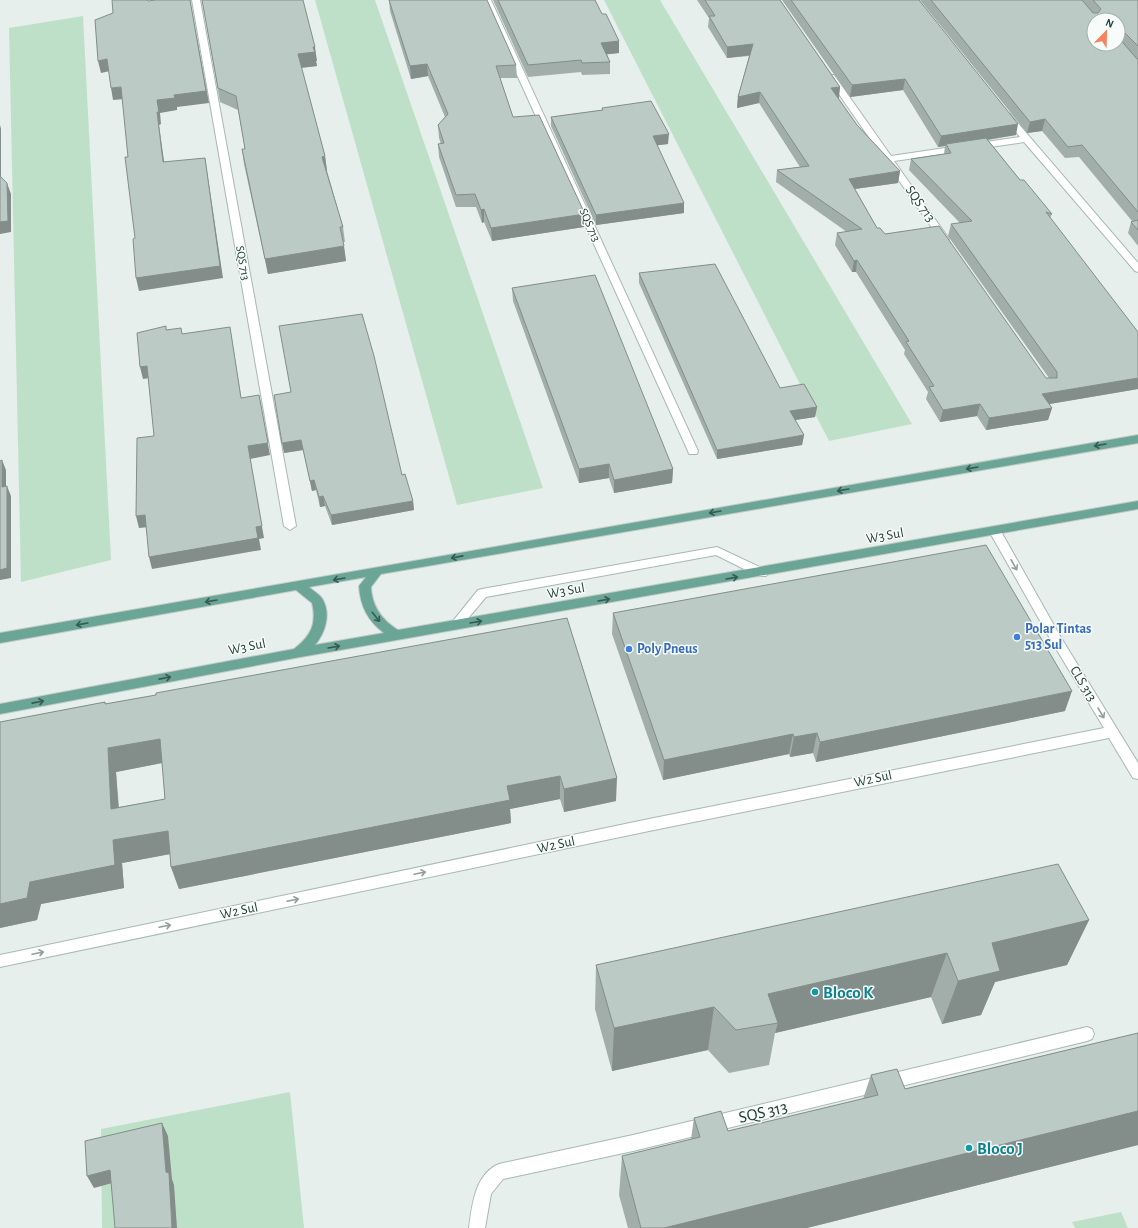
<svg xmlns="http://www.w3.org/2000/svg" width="1138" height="1228" viewBox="0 0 1138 1228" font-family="'Alegreya Sans',sans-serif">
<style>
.green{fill:#bfe0c8}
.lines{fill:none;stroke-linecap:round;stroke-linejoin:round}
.minor-casing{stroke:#a8b8b2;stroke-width:2}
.major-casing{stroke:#c2cac8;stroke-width:2}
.minor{fill:#fff;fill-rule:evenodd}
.major{fill:#6aa596;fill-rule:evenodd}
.wall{fill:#a1aea9;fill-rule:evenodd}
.shaded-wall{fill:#838d89}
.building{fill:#bbcac4;stroke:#838d89;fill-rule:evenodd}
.oneway{stroke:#365b51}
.oneway2{stroke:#92a09c}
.shop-dot{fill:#3f7fe0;stroke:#f7fbf9;stroke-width:1.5}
.culture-dot{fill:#0f9aa8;stroke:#f7fbf9;stroke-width:1.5}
.labels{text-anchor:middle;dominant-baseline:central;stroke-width:3;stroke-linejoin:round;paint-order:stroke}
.far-street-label{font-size:12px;fill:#24423a;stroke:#f7fbf9}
.street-label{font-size:14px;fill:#24423a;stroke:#f7fbf9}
.shop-label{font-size:14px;font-weight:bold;fill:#366cbe;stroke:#f7fbf9;text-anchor:start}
.near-culture-label{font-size:17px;font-weight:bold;fill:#0d838f;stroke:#f7fbf9;text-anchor:start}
.near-street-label{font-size:17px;fill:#24423a;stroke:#f7fbf9}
</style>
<rect width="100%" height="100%" fill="#e6efeb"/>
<path class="green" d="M315,0H375L543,488L457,505Z
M604,0H660L912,424L829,441Z
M83,16L111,560L21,582L9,28Z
M290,1092L304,1228H102L101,1129Z
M1121,1212L1128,1228H1075L1072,1222Z"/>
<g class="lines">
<defs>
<path id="minor" d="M192,0H200L296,526L290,530L284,526Z
M483,0H491L698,451L697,454H689L688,451Z
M828,75H834L891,156L1020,137L1003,116L1007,113L1010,114L1138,263V272L1135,271L1024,142L894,161L949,239L947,241H941L827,77Z
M995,527L999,528L1060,636L1138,763V779L1133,778L1109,738L649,831L0,967V955L649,819L1104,728L1052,642L989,531Z
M717,547L766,570L768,573L766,576H758L716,555L486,597L459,629H451L449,626L478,590L482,589Z
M1087,1027L1092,1029L1094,1034L1092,1039L1087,1041L633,1151L503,1179L491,1194L485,1228H469C472,1205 475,1174 499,1164L633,1135Z"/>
<path id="major" d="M1138,435V443L381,574L371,587C372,607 382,620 398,630L1138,501V509L295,658L0,714V704L294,649C311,636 317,624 312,603L296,590L0,643V633ZM366,577L359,586C360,606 368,621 384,633L315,645C325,633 331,615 323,600C321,595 313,591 309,587Z"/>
</defs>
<use href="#minor" class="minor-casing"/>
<use href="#major" class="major-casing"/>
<use href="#minor" class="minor"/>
<use href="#major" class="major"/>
</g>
<path class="wall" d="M202,0L317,61H316L317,66L301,68L325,156L327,171L343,227L345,242H343L346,261L268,274L244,164L242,149H245L238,110L220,102Z
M389,0L516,65L517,78H500L513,117L585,214L584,227L492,241L484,222L482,223L476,207H456L439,157L438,144H441L439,138L438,125L445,117L428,76L411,79L390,11Z
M493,0H595L619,53L607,54L610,62V74L582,75L581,72L528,77Z
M697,0H780L840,87L838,98L857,125L900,171L898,183L855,189L877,228L1046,378H1049L948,236L951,224L960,223L909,170L911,159L944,154L945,146L938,147L903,90L850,97L782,0H919L1016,135L988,140L1020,180L1052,214L1050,218L1138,389L1049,404L1052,408L1048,420L986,430L977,416L940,422L926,399L928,392L904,354L905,350L856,272H852L835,245L837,233L847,232L776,182L777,170L800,167L759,103L737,108L738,97L749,56L727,58L708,27L709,18Z
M920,0H1138V246L1128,233L1131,222L1132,221L1079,157L1065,158L1042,131L1027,133Z
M602,108L668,144L657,145L684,213L596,225L551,126V117L602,110Z
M639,273L780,388L817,407L815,417L795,420L804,435L802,445L717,459L639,283Z
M512,288L673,469L672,483L614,493L609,478L579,483L513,301Z
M291,392L402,475L413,501L414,510L332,525L325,506L320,507L316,490L312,491L303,450L284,453Z
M613,613L1065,711L816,762L813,753L790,757L789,754L663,780L612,634Z
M567,618L616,801L564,812L560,799L510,809L511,823L179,889L171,867L170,854L122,863L124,888L41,904L37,920L0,928V722L105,702L106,704L156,695ZM162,763L165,799L119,807L116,772Z
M1089,920L1067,965L995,982L981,1015L942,1024L931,997L775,1033L769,1065L729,1073L708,1050L612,1071L595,1009L596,965Z
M1138,1033V1145L807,1228H628L619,1195L622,1156L691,1139L694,1118L728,1131L863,1099L871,1075L905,1089Z"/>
<path class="shaded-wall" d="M190,0L209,103L177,107V110L160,113L161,124L159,125L166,175L163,162L157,112V100L174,95Z
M1122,30L1119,41H1118V31Z
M619,41V53L601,55V43Z
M753,44L752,55L727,58V47Z
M313,47H315L317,61H316L317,66L299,68L298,54Z
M107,59L110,71L101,73L98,61Z
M427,64L428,76L411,79L410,66Z
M905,79L903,90L850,97L852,85Z
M121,87L124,99L113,100L111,88Z
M840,87L839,98L830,99L831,88Z
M760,92L759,103L737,108L738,97Z
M1045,119L1042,131L1027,133L1030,122Z
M1018,124L1016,135L947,146L946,144L945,146L938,147L941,136Z
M0,125L1,129V185L0,183Z
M669,134L668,144L652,146L653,136Z
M325,156L327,171H324L322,157Z
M205,158L207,171L223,278L139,291L136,278Z
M900,171L898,183L847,190L849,179Z
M7,183L11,194V232L0,234V222Z
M684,203V213L596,225V215Z
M484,209V222L482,223L481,210Z
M585,214L584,227L492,241L491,228Z
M344,246L346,261L268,274L265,259Z
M857,260L856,272H852L854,261Z
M230,327L232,339L243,410L241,398Z
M147,366L150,378L143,379L140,367Z
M1138,378V389L1038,406L1042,394Z
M259,395L270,455L250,459L264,538L259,539L261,550L152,569L149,557L256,527L248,446Z
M980,404L977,416L940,422L943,410Z
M817,407L815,417L789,421L790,411Z
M1052,408L1048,420L986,430L989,418Z
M804,435L802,445L717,459V450Z
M301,440L303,450L284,453L282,443Z
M2,460L6,470V497L2,487Z
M609,464V478L579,483V469Z
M673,469L672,483L614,493V480Z
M314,480L316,490L312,491L310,481Z
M7,486L11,496V578L0,580V570Z
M323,496L325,506L320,507L319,497Z
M413,501L414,510L332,525L331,515Z
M145,515L149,527L139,528L136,516Z
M1072,691L1065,711L816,762L820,742Z
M817,733L813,753L790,757L794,737Z
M793,734L789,754L663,780L664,760Z
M160,739L167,762L116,772L120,831L111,809L108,748Z
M560,776V799L510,809L511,823L179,889L171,867L507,786Z
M617,778L616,801L564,812V789Z
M168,831L176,853L122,863L124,888L41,904L37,920L0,928V904L30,882L113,840Z
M1089,920L1067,965L995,982L981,1015L942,1024L958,981L992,943Z
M947,953L931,997L775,1033L778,1023L768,994Z
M714,1007L708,1050L612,1071L614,1028Z
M1138,1111V1145L807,1228H664Z
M162,1123L168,1136L172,1179L174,1185L177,1228H172L166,1172Z
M110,1170L116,1182L94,1188L87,1176Z"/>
<path class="building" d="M112,0H147L148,1L156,0H190L206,91L174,95L175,98L157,100L159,112H157L163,162L205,158L220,266L136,278L133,239L135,238L125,157H128L121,87L111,88L107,59L98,61L95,20L113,13Z
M202,0H303L315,47H313L315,52L298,54L325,156L322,157L343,227H340L344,246L265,259L242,149H245L236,96L218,88Z
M389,0H487L516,65L496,66L513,117L539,115L585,214L491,228L484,209L481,210L475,194L456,195L438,144L444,143L438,125L448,114L427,64L410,66Z
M498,0H595L602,14H606L619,41L601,43L610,62L582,63L581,60L528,65Z
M705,0H780L840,87L831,88L857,125L900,171L849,179L877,228H880L885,234L939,226L1046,378H1057V372L951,224L972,221L911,159L951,153L946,144L986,138L1020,180H1024L1052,214L1046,212L1138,332V378L1042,394L1052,408L989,418L980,404L943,410L929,387L934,386L906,342L909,341L857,260L854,261L837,233L862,229L777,170L809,166L760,92L738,97L753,44L727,47L709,16H715Z
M791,0H919L1018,124L941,136L905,79L852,85Z
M931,0H1082L1093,13H1098L1101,9L1093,0H1138V46L1122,30L1118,31V20H1094V44H1118V37L1137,59H1138V212L1082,145L1068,147L1045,119L1030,122Z
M651,101L669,134L653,136L684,203L596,215L551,117L603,110L602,108Z
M0,176L7,183L8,221L0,222Z
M1138,220V230L1131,222Z
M715,264L780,388L804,384L817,407L790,411L804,435L717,450L639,273Z
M595,275L673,469L614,480L609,464L579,469L512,288Z
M362,314L374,356L402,475L405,474L413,501L331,515L323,496L319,497L314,480L310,481L301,440L282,443L274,395L291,392L279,326Z
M166,326V330L181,328L182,334L230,327L241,398L259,395L268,443L248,446L262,526L256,527L258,538L149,557L145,515L136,516L137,438L154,436L147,366L140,367L137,333Z
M2,460V487L7,486V568L0,570V461Z
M986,545L1072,691L820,742L817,733L794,737L793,734L664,760L613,613Z
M567,618L617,778L564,789L560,776L507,786L510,800L171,867L168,831L113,840L115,865L30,882L27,898L0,904V722L105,702V704L156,695V693ZM160,739L165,799L111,809L108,748Z
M1058,864L1089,920L992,943L1000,971L958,981L947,953L768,994L778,1023L736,1030L714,1007L614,1028L596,965Z
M1138,1033V1111L664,1228H641L622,1156L700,1137L694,1118L721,1111L728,1131L878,1095L871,1075L897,1069L905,1089Z
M162,1123L166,1172L169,1173L172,1228H115L110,1170L87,1176L85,1141Z"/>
<defs><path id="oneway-shaft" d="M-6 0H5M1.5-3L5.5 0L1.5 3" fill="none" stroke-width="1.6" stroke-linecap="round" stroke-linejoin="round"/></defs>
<g class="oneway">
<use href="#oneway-shaft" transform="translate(1100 445) rotate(170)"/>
<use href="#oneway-shaft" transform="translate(972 468) rotate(170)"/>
<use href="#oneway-shaft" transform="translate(843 490) rotate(170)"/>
<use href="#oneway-shaft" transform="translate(715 512) rotate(170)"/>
<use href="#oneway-shaft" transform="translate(457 557) rotate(169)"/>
<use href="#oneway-shaft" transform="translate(732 578) rotate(-10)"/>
<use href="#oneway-shaft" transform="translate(339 579) rotate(170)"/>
<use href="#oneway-shaft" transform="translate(604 600) rotate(-10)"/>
<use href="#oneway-shaft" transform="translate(211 601) rotate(170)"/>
<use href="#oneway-shaft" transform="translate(376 617) rotate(51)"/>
<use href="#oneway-shaft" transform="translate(476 622) rotate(-10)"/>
<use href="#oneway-shaft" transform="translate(82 624) rotate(170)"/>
<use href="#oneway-shaft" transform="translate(334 647) rotate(-10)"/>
<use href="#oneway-shaft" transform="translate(165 678) rotate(-11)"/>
<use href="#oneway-shaft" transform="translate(38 702) rotate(-11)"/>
</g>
<g class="oneway2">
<use href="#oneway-shaft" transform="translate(1014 565) rotate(61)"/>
<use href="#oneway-shaft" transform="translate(1101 713) rotate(59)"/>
<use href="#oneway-shaft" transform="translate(420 873) rotate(-12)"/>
<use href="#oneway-shaft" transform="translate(293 900) rotate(-12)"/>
<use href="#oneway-shaft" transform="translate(165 926) rotate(-12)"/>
<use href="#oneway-shaft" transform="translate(38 953) rotate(-12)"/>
</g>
<g class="shop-dot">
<circle cx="1017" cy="637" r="4"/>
<circle cx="629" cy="649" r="4"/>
</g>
<g class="culture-dot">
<circle cx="815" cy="992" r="4"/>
<circle cx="969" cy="1148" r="4"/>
</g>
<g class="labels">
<g class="far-street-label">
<text transform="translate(590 225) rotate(66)">SQS 713</text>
<text transform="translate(243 263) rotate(80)">SQS 713</text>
</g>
<g class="street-label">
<text transform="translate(920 204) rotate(55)">SQS 713</text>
<text transform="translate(885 536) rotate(-10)">W3 Sul</text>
<text transform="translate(566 591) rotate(-10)">W3 Sul</text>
<text transform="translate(247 647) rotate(-11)">W3 Sul</text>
<text transform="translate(1083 684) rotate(59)">CLS 313</text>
<text transform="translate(873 779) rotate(-12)">W2 Sul</text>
<text transform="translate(556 845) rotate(-12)">W2 Sul</text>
<text transform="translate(239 911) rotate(-12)">W2 Sul</text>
</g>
<g class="shop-label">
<text x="1025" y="629">Polar Tintas<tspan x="1025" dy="16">513 Sul</tspan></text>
<text x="637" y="649">Poly Pneus</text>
</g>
<g class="near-culture-label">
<text x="823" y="992">Bloco K</text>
<text x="977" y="1148">Bloco J</text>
</g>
<g class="near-street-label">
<text transform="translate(763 1112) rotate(-13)">SQS 313</text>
</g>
</g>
<g transform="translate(1106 32) rotate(23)"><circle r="19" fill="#f7fbf9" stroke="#a3b1ad"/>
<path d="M0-3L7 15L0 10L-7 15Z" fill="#f4845f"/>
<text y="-6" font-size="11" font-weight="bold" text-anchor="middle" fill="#24423a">N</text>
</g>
</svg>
